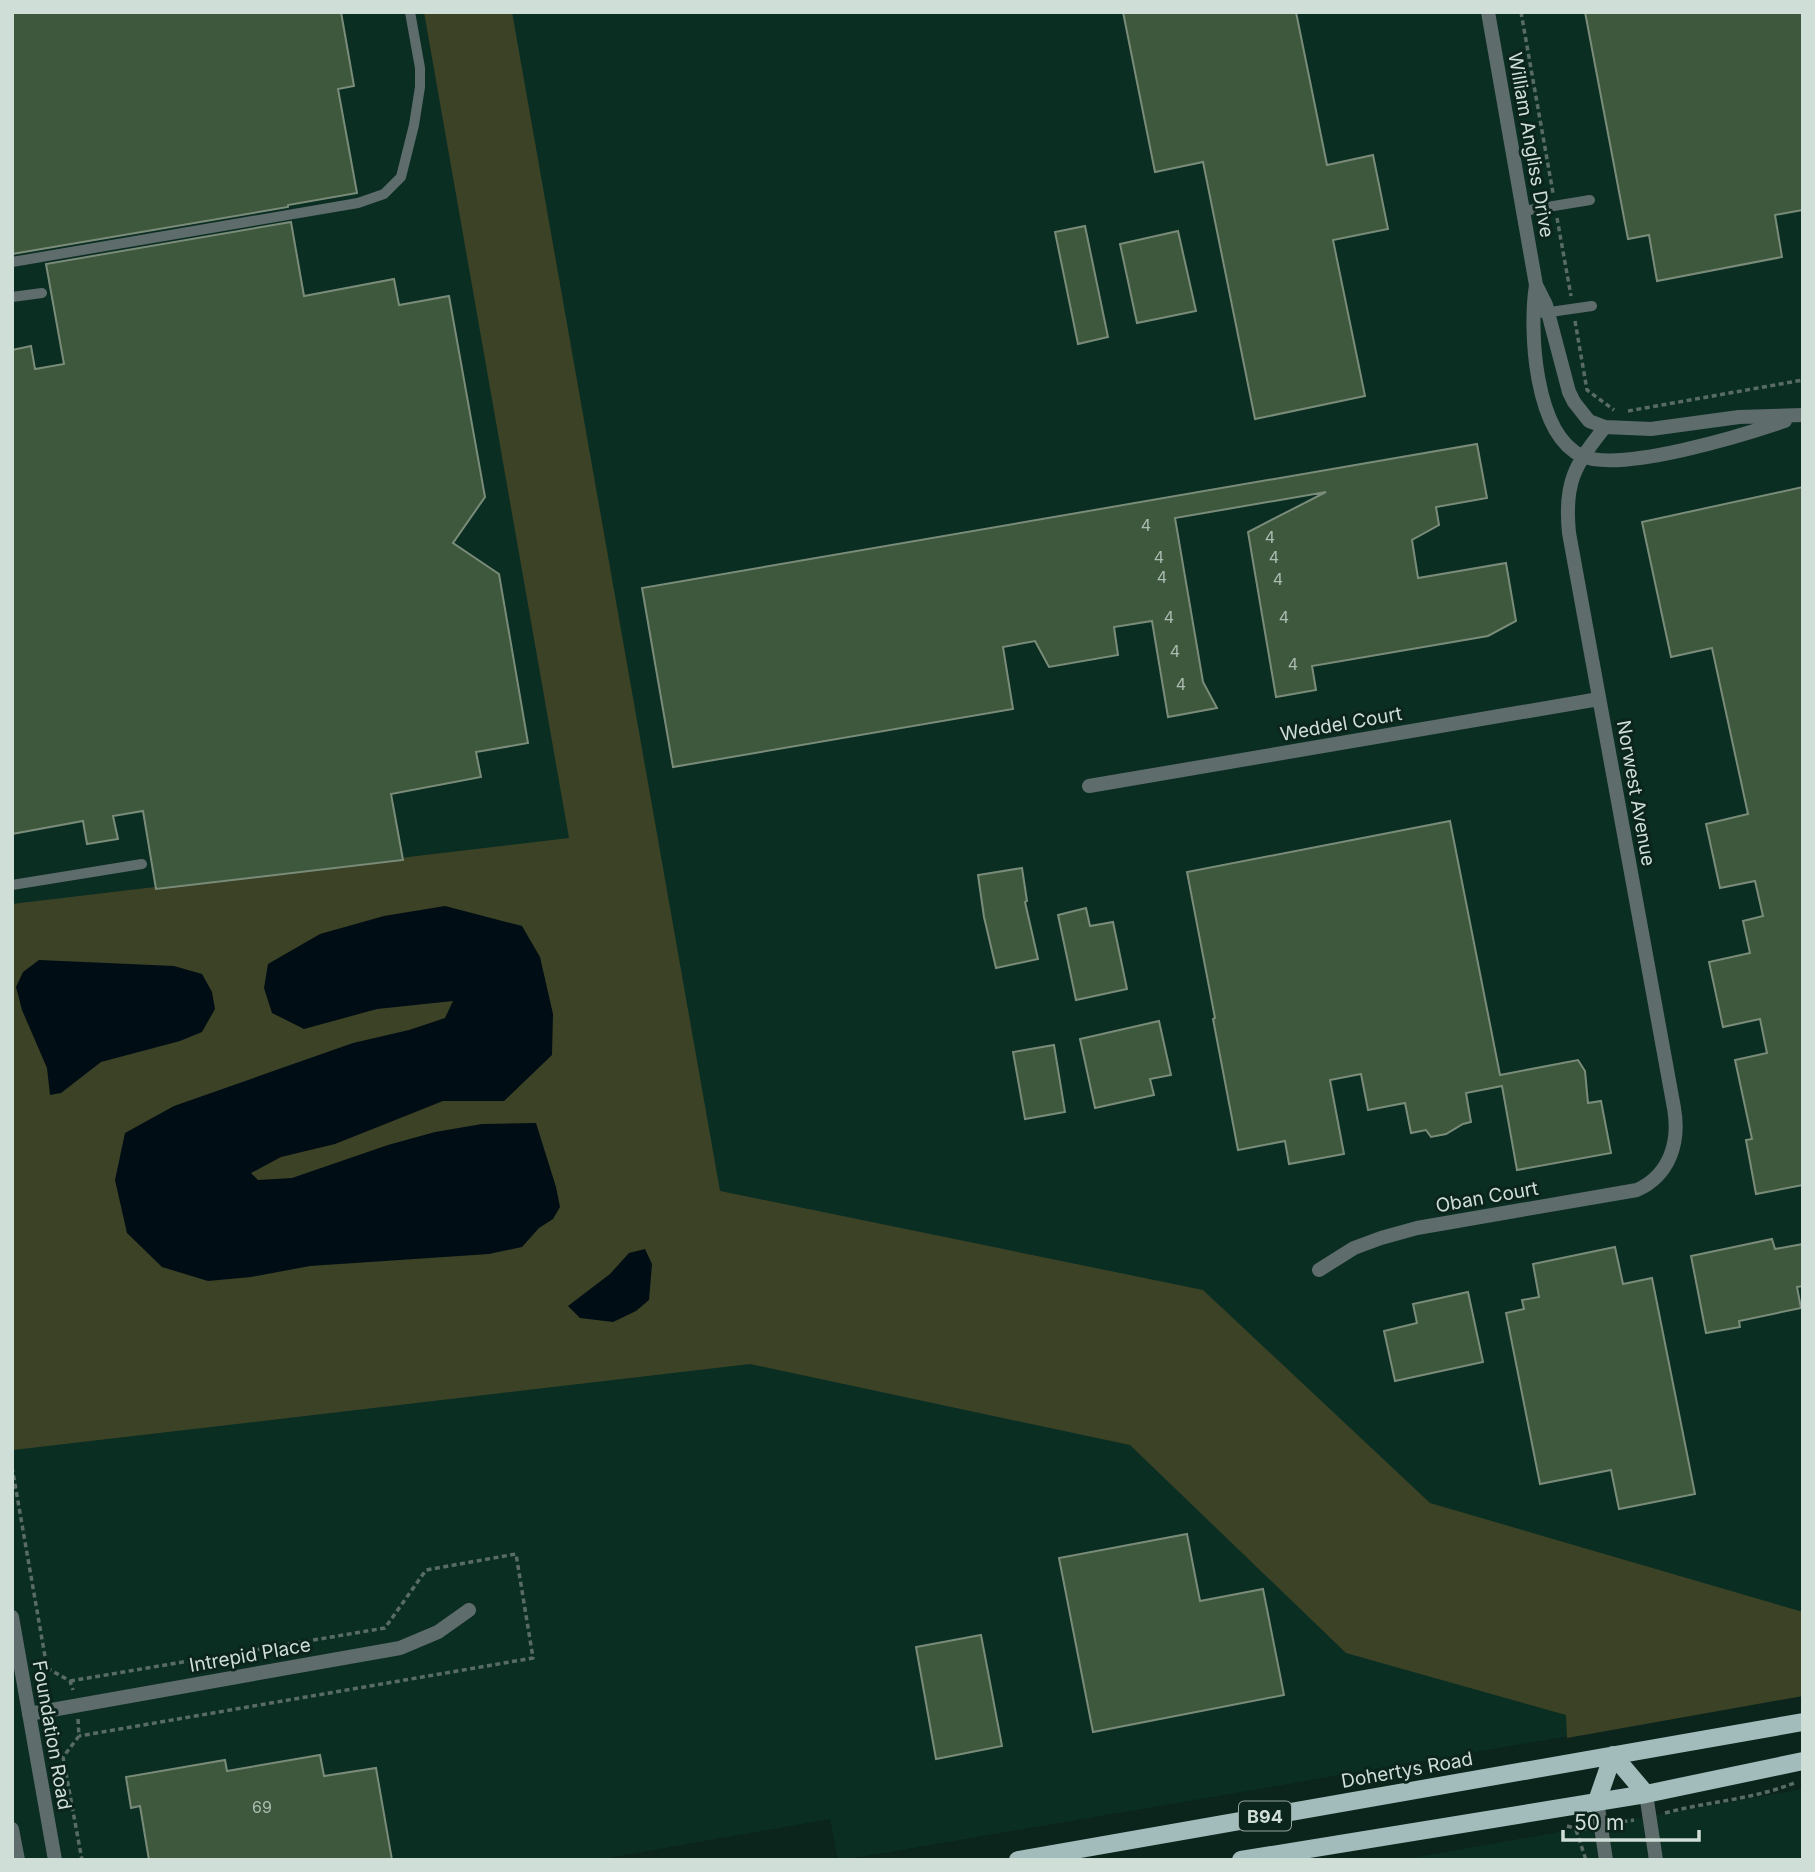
<svg xmlns="http://www.w3.org/2000/svg" width="1815" height="1872" viewBox="0 0 1815 1872" font-family="Inter,sans-serif">
<style>
.built{fill:#0b2e23}
.green{fill:#3c4226}
.water{fill:#000d14}
.building{fill:#3e583d;stroke:#7a8c79;stroke-width:2}
.lines{fill:none;stroke-linecap:round;stroke-linejoin:round}
.path{stroke:#586c65;stroke-width:3.5;stroke-dasharray:5 3.5;stroke-linecap:butt}
.service{stroke:#5f6c6c;stroke-width:10}
.minor{stroke:#5f6c6c;stroke-width:14}
.tertiary{stroke:#5f6c6c;stroke-width:14}
.primary{stroke:#a1bcbb;stroke-width:18}
.labels{text-anchor:middle;dominant-baseline:central;stroke-width:6;stroke-linejoin:round;paint-order:stroke}
.number-label{font-size:16px;fill:#acbcb1}
.shield{fill:#0b241c;stroke:#95a6a0;stroke-width:2}
.shield-label{font-size:18px;font-weight:bold;fill:#d0ded8}
.street-label{font-size:19px;fill:#d0ded8;stroke:#0b241c}
</style>
<rect width="100%" height="100%" fill="#0b241c"/>
<path class="built" d="M12,12H1803V1696L843,1860H838L830,1819L597,1860H12Z
M1803,1789V1860H1400Z"/>
<path class="green" d="M424,12H512L720,1191L1203,1290L1430,1503L1803,1612V1696L1567,1738L1566,1715L1346,1653L1130,1445L750,1364L13,1450L12,904L569,838Z"/>
<path class="water" d="M445,906L522,926L540,957L553,1014L552,1055L504,1101H443L335,1144L281,1157L251,1173L258,1180L292,1178L388,1145L435,1132L482,1124L536,1123L556,1187L560,1207L553,1219L539,1228L522,1247L489,1254L310,1266L251,1277L208,1281L162,1267L127,1233L115,1180L125,1133L174,1106L353,1043L409,1030L445,1018L453,1001L377,1009L304,1029L272,1013L264,988L268,964L320,934L384,916Z
M39,960L174,966L202,974L212,992L215,1009L202,1032L180,1041L101,1062L61,1093L50,1095L47,1068L22,1010L16,987L23,972Z
M645,1249L652,1264L649,1300L636,1311L613,1322L580,1318L568,1306L610,1274L629,1253Z"/>
<path class="building" d="M12,12H341L354,86L338,89L357,193L288,205V207L12,254Z
M1123,12H1296L1327,165L1373,155L1388,229L1333,240L1365,396L1255,419L1203,162L1155,172Z
M1585,12H1803V210L1775,215L1782,257L1657,281L1649,235L1628,239Z
M291,222L304,296L394,279L399,305L449,296L485,497L453,543L499,574L528,743L476,752L481,777L391,794L403,860L156,889L143,811L113,816L118,839L87,844L83,821L12,834V350L31,346L35,369L64,364L46,264Z
M1085,226L1108,337L1078,344L1055,232Z
M1178,231L1196,311L1137,323L1120,244Z
M1477,444L1487,498L1436,507L1439,525L1412,540L1418,578L1506,563L1516,621L1488,636L1312,666L1316,690L1276,697L1248,532L1326,492L1175,518L1203,682L1217,708L1168,717L1152,621L1114,627L1118,655L1049,667L1035,641L1003,647L1013,709L673,767L642,588Z
M1803,487V1185L1756,1194L1746,1140L1752,1139L1735,1060L1767,1053L1760,1019L1723,1027L1709,962L1750,953L1743,921L1763,916L1755,881L1720,888L1706,824L1748,814L1712,648L1671,657L1642,522Z
M1450,821L1500,1075L1578,1060L1585,1071L1588,1103L1601,1101L1611,1153L1517,1170L1502,1086L1466,1093L1471,1122L1463,1124L1446,1134L1431,1137L1426,1130L1411,1133L1405,1103L1368,1110L1361,1074L1330,1080L1344,1154L1289,1164L1285,1141L1238,1150L1213,1019L1215,1018L1187,872Z
M1022,868L1027,901L1025,902L1038,959L996,968L984,917L978,875Z
M1086,908L1090,926L1113,922L1127,989L1076,1000L1058,915Z
M1159,1021L1171,1075L1150,1079L1154,1095L1095,1108L1080,1039Z
M1054,1045L1065,1112L1025,1119L1013,1052Z
M1772,1239L1775,1249L1803,1244V1286L1797,1287L1801,1308L1739,1321L1740,1327L1706,1333L1691,1256Z
M1615,1247L1623,1284L1652,1278L1695,1494L1619,1509L1611,1470L1540,1484L1506,1313L1524,1309L1522,1300L1539,1297L1533,1264Z
M1468,1292L1483,1362L1395,1381L1384,1331L1417,1323L1413,1304Z
M1187,1534L1200,1601L1263,1589L1284,1695L1093,1732L1059,1558Z
M981,1635L1002,1746L936,1759L916,1647Z
M320,1755L324,1776L376,1768L392,1860H149L140,1806L131,1808L126,1777L225,1760L227,1771Z"/>
<g class="lines">
<path class="path" d="M1521,12L1553,193
M1557,218L1571,296
M1575,321L1587,390L1614,410
M1628,411L1803,380
M12,1467L47,1668L70,1681L73,1690
M70,1681L385,1628L426,1570L516,1554L533,1658L79,1736
M78,1719L79,1736L63,1757L82,1860
M1665,1813C1709,1801 1752,1800 1794,1783
M1614,1823L1634,1820
M1567,1826L1581,1830L1586,1829
M1576,1830L1586,1860"/>
<path class="service" d="M1523,211L1590,200
M12,262L358,203L384,194L401,177L414,125L420,87V68L410,12
M12,297L42,293
M1543,313L1592,306
M12,885L142,864"/>
<path class="minor" d="M1488,12L1536,285L1546,305L1569,392L1574,402L1589,421L1605,427L1651,429L1739,417L1803,415
M1536,285C1529,329 1534,434 1582,456C1621,473 1744,435 1785,421
M1089,786L1599,699
M1319,1270L1354,1248L1381,1238L1417,1228L1637,1190C1670,1175 1680,1142 1674,1108L1569,533C1564,483 1574,466 1605,427
M29,1714L400,1648L438,1632L469,1610
M1646,1794L1656,1860
M1597,1801L1606,1860"/>
<path class="tertiary" d="M12,1617L55,1860
M12,1829L18,1860"/>
<path class="primary" d="M1613,1755L1646,1794
M1597,1801L1613,1755
M1018,1860L1803,1722
M1241,1860L1646,1794L1803,1761"/>
</g>
<g class="labels">
<g class="number-label">
<text x="1146" y="525">4</text>
<text x="1270" y="537">4</text>
<text x="1159" y="557">4</text>
<text x="1274" y="557">4</text>
<text x="1162" y="577">4</text>
<text x="1278" y="579">4</text>
<text x="1169" y="617">4</text>
<text x="1284" y="617">4</text>
<text x="1175" y="651">4</text>
<text x="1293" y="664">4</text>
<text x="1181" y="684">4</text>
<text x="262" y="1807">69</text>
</g>
<rect class="shield" x="1239" y="1801.5" width="52" height="29" rx="5"/>
<g class="shield-label">
<text x="1265" y="1816">B94</text>
</g>
<g class="street-label">
<text transform="translate(1531 145) rotate(80)">William Angliss Drive</text>
<text transform="translate(1341 724) rotate(-10)">Weddel Court</text>
<text transform="translate(1636 793) rotate(80)">Norwest Avenue</text>
<text transform="translate(1487 1197) rotate(-10)">Oban Court</text>
<text transform="translate(250 1655) rotate(-10)">Intrepid Place</text>
<text transform="translate(52 1735) rotate(80)">Foundation Road</text>
<text transform="translate(1407 1770) rotate(-10)">Dohertys Road</text>
</g>
</g>
<rect width="1815" height="1872" fill="none" stroke="#d0ded8" stroke-width="28"/>
<path d="M1563 1830v10h136v-10" fill="none" stroke="#d0ded8" stroke-width="3.5"/>
<text x="1574" y="1830" font-size="21" fill="#d0ded8" stroke="#0b241c" stroke-width="5" paint-order="stroke">50 m</text>
</svg>
